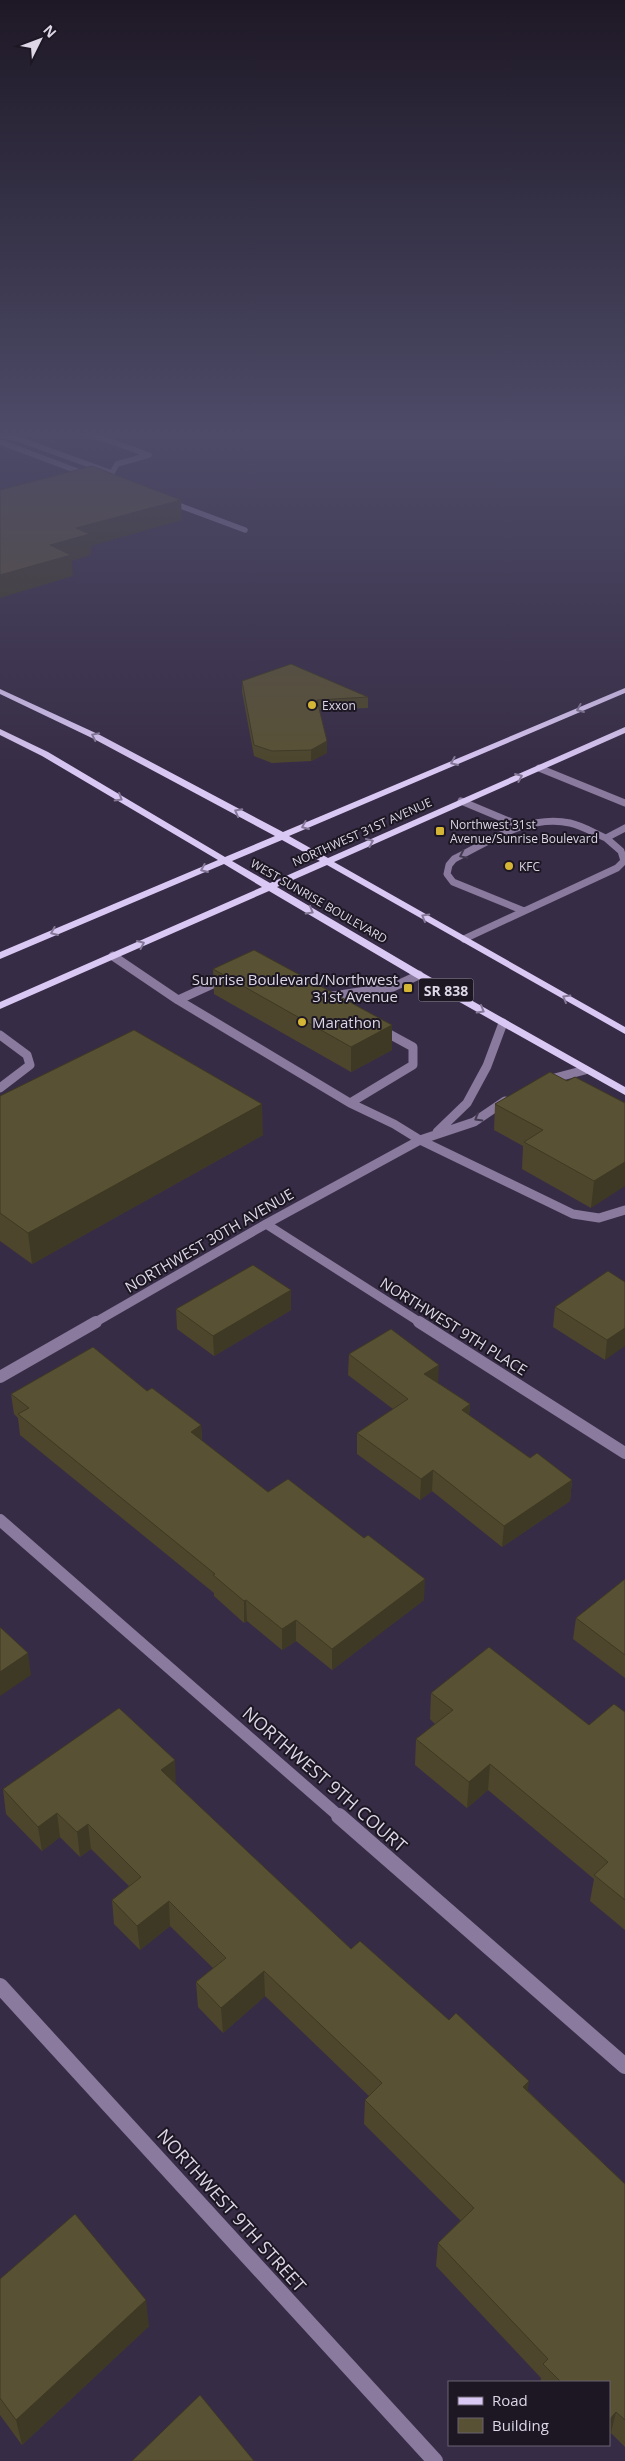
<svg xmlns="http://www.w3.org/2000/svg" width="625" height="2461" viewBox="0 0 625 2461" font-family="'Open Sans',sans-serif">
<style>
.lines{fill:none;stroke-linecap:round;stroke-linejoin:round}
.service-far2{stroke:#897a9e;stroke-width:5.5}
.service-far1{stroke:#897a9e;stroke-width:7}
.service{stroke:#897a9e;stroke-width:9}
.minor-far3{stroke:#897a9e;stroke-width:7}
.minor-far2{stroke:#897a9e;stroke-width:9}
.minor-far1{stroke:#897a9e;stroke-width:12}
.minor{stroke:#897a9e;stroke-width:16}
.primary{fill:#dac8f4;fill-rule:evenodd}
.wall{fill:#4d462c}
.shaded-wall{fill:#3e3924}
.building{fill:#595133;stroke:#3e3924}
.oneway{stroke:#847896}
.oneway2{stroke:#423a4e}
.poi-dot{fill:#d5b535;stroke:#1c1723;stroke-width:2}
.labels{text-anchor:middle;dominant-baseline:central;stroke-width:4;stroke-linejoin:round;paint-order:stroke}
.far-poi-label{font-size:12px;fill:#dcd6e6;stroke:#1c1723;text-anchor:start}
.far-street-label{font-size:12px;fill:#dcd6e6;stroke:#1c1723}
.shield{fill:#1c1723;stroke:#a29dac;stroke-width:1}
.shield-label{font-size:14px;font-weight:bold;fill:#dcd6e6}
.poi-label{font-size:15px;fill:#dcd6e6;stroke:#1c1723;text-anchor:end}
.street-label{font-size:15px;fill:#dcd6e6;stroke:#1c1723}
.near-street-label{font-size:18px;fill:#dcd6e6;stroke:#1c1723}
</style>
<rect width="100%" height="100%" fill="#372c45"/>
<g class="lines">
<path class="service-far2" d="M81,431L149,455L117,464L112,473L98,477
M0,435L18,439L112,473
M0,442L88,475
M170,502L245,530"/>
<path class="service-far1" d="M461,801L521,826
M524,911L453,882L447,874L449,865L454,859C490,841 528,814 570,823C583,826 594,833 606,838
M464,939L617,868L624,861L621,851L606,838L625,828"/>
<path class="service" d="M113,956L178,1000L350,1103L394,1124L420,1140L573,1214L599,1218L625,1210
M326,997L393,987L419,975
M178,1000L226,978
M0,1035L27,1055L30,1065L0,1088
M350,1103L413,1065V1047L380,1029"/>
<path class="minor-far3" d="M539,768L625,803"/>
<path class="minor-far2" d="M547,1080L585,1070
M437,1132L467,1103L487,1066L503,1023
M266,1224L421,1323
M94,1323L266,1224L420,1140L474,1122L505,1101"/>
<path class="minor-far1" d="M419,1322L625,1453
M0,1377L96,1322
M0,1520L340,1817"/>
<path class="minor" d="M339,1816L625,2066
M0,1986L435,2461"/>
<path class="primary" d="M625,688V693L289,836L328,858L625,727V733L334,862L625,1027V1034L327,865L277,887L423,973L625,1087V1095L415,977L269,891L0,1009V1002L262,887L224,864L0,959V952L218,860L42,756L0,735V729L48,752L225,857L275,836L94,739L0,694V689L100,735L283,832ZM282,840L320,861L270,883L232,861Z"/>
</g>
<path class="wall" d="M7,431H25L17,434Z
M242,681L368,697V708L319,710L327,753L311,761L272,763L254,756L242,692Z
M213,969L392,1025V1050L351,1072L214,994Z
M567,1081L625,1103L591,1208L522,1169L523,1146L494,1130L495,1104Z
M0,1096L263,1135L32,1264L0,1241Z
M625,1282L605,1360L553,1327L555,1307Z
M291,1290V1310L214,1356L177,1329L176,1309Z
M349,1354L438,1383L470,1404L469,1415L530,1458L572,1480L570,1501L502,1547L432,1491L420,1500L357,1454V1433L393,1409L348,1375Z
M147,1391L201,1425L202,1441L268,1492L424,1600L332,1670L296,1641L282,1650L247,1621L244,1623L214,1596V1593L20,1435L18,1418L14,1414L11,1394Z
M625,1579V1678L573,1639L576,1618Z
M431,1693L589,1725L625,1712V1930L590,1901L594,1879L488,1790L467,1808L415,1765L416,1739L435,1724L430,1719Z
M176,1785L351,1949L528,2091L625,2184V2447L611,2433L609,2382H540L541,2378L436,2266L438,2243L461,2221L364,2124L365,2100L369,2096L265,1996L223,2033L198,2007L196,1982L213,1968L170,1926L140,1950L114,1924L112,1900L129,1886L91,1849L80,1857L60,1837L42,1851L6,1814L3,1789Z
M0,2279L149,2326L22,2445L0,2415Z"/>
<path class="shaded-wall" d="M17,431H25L17,434Z
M181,500L182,520L91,546V555L72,561L73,576L0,598V575L50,545L76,528Z
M327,741V753L311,761V750Z
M392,1025V1050L351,1072V1047Z
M262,1104L263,1135L32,1264L28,1233Z
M625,1162V1186L591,1208L594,1181Z
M291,1290V1310L214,1356L213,1336Z
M625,1328V1346L605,1360L607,1340Z
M439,1365L438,1385L424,1374Z
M470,1404L468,1425L462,1410Z
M201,1425L202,1446L191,1432Z
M433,1470L432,1491L420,1500L421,1479Z
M572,1480L570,1501L502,1547L504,1526Z
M425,1579L424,1600L332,1670V1649Z
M246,1600L247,1621L244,1623V1601Z
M296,1620V1641L282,1650V1629Z
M28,1653L31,1675L0,1696V1672Z
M175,1760L176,1785L161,1770Z
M490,1764L488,1790L467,1808L469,1782Z
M57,1813L60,1837L42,1851L38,1827Z
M88,1824L91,1849L80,1857L77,1832Z
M169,1901L170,1926L140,1950L137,1926Z
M264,1971L265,1996L223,2033L221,2008Z
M529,2081L526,2105L523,2087Z
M146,2300L149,2326L22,2445L16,2420Z
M616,2412L611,2433L609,2436V2420Z"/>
<path class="building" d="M92,466L181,500L76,528L90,534L50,545L71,555L0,575V490Z
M291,664L368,697L317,700L327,741L311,750L272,751L254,745L242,681Z
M254,950L392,1025L351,1047L213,969Z
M134,1030L262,1104L28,1233L0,1213V1096Z
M550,1072L567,1081L575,1077L625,1103V1162L594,1181L524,1142L543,1130L495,1104Z
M253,1265L291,1290L213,1336L176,1309Z
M608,1271L625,1282V1328L607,1340L555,1307Z
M391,1329L439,1365L424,1374L470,1404L462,1410L530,1458L537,1453L572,1480L504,1526L433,1470L421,1479L357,1433L408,1399L349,1354Z
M93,1347L147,1391L152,1388L201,1425L191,1432L268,1492L288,1479L364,1538L368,1535L425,1579L332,1649L296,1620L282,1629L246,1600L244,1601L213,1575L215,1574L18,1414L29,1408L11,1394Z
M625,1579V1655L576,1618Z
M0,1627L28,1653L0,1672Z
M489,1647L589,1725L614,1704L625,1712V1900L594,1875L608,1862L490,1764L469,1782L416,1739L453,1710L431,1693Z
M119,1708L175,1760L161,1770L351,1949L360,1941L449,2020L456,2013L529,2081L523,2087L625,2184V2420L616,2412L609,2420V2382H561L543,2364L548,2359L438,2243L474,2208L365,2100L382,2083L264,1971L221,2008L196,1982L226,1958L169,1901L137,1926L112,1900L141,1877L88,1824L77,1832L57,1813L38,1827L3,1789Z
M75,2214L146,2300L16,2420L0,2398V2279Z
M200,2395L254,2461H132Z"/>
<defs><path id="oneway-chevron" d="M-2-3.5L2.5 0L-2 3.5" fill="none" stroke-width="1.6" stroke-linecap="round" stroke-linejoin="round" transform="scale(1.25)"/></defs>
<g class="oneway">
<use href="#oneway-chevron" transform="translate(580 709) rotate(157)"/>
<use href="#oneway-chevron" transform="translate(95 736) rotate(-154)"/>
<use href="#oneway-chevron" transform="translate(454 762) rotate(157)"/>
<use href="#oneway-chevron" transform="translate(519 777) rotate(-23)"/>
<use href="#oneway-chevron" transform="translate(119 798) rotate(31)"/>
<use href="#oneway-chevron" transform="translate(238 812) rotate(-152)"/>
<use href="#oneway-chevron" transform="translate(305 826) rotate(157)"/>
<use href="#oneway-chevron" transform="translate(370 842) rotate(-24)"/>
<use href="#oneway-chevron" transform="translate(204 869) rotate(157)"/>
<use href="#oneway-chevron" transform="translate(310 911) rotate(30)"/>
<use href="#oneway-chevron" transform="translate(425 917) rotate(-150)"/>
<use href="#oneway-chevron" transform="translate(54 932) rotate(157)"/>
<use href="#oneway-chevron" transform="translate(141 944) rotate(-24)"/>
<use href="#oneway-chevron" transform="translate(566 998) rotate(-150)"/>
<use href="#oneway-chevron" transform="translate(481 1010) rotate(30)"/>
</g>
<g class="oneway2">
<use href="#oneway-chevron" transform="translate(463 855) rotate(154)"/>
<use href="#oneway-chevron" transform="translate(478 1118) rotate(150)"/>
</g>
<linearGradient id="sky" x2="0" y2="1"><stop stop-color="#1e1826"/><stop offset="0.56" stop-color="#4d4b68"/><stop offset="1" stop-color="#4d4b68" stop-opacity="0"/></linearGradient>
<rect width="625" height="775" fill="url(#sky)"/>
<g class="poi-dot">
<circle cx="312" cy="705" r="5"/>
<rect x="435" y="826" width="10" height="10" rx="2.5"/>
<circle cx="509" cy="866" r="5"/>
<rect x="403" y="983" width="10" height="10" rx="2.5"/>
<circle cx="302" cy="1022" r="5"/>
</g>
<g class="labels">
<g class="far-poi-label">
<text x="322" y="705">Exxon</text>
<text x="450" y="824">Northwest 31st<tspan x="450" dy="14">Avenue/Sunrise Boulevard</tspan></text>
<text x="519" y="866">KFC</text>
</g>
<g class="far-street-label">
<text transform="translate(362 832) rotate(-24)">NORTHWEST 31ST AVENUE</text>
<text transform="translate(319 901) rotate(30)">WEST SUNRISE BOULEVARD</text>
</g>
<rect class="shield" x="418.5" y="978.5" width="55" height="23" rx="4"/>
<g class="shield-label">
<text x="446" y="990">SR 838</text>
</g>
<g class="poi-label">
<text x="398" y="979">Sunrise Boulevard/Northwest<tspan x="398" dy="17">31st Avenue</tspan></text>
<text x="312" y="1022" text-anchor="start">Marathon</text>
</g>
<g class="street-label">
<text transform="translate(209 1240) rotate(-30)">NORTHWEST 30TH AVENUE</text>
<text transform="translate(454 1326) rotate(32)">NORTHWEST 9TH PLACE</text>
</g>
<g class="near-street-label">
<text transform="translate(325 1779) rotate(41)">NORTHWEST 9TH COURT</text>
<text transform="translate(232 2210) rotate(48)">NORTHWEST 9TH STREET</text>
</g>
</g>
<rect x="448" y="2381" width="162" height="65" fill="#1c1723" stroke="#696371"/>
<rect x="458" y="2397" width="25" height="8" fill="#dac8f4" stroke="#696371"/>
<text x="492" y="2406" font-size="15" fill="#dcd6e6">Road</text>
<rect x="458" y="2418" width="25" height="15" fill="#595133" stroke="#696371"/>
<text x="492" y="2431" font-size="15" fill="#dcd6e6">Building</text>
<g transform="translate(40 40) rotate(48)" stroke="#1c1723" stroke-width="4" paint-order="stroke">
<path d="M0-4L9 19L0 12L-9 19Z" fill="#dcd6e6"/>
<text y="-8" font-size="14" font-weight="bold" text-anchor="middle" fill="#dcd6e6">N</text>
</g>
</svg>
